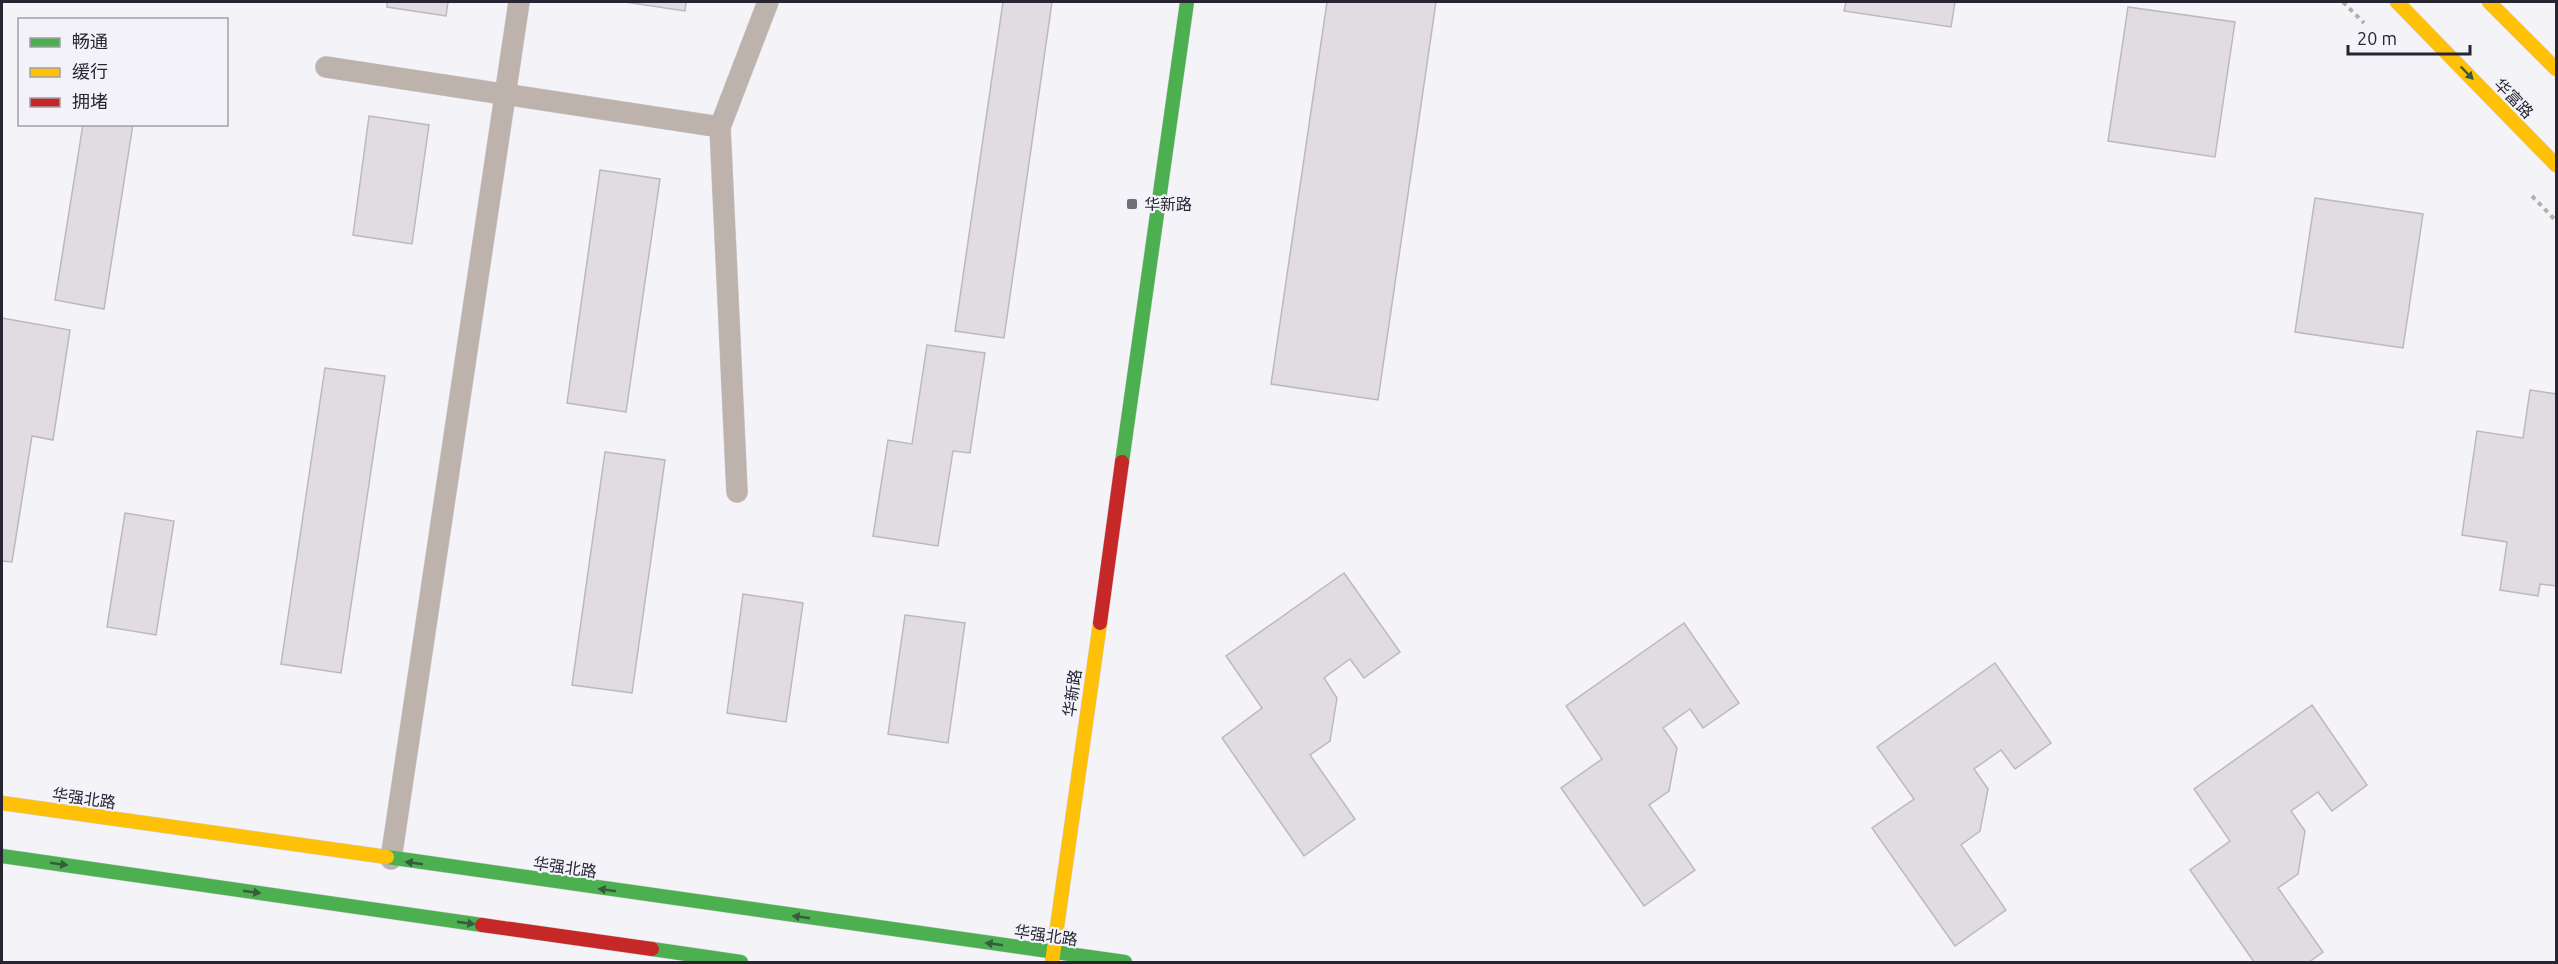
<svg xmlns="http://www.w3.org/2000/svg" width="2558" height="964" viewBox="0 0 2558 964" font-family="Ubuntu,'Noto Sans SC',sans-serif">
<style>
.building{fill:#e1dbe2;stroke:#bdb8be;stroke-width:1.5}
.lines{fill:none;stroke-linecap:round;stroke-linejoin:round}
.lane-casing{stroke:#d0cfd4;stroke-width:22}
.fast-casing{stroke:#d0cfd4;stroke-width:15}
.slow-casing{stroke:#d0cfd4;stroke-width:15}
.jam-casing{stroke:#d0cfd4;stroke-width:15}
.path{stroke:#b7aeac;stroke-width:4;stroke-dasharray:4.5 4.5;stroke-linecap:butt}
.lane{stroke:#beb2ad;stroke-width:21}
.fast{stroke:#4caf50;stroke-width:14}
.slow{stroke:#ffc107;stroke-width:14}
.jam{stroke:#c62828;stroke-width:14}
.oneway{fill:#365c3e}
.poi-dot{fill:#6f6d77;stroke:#f3f2f9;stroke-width:2}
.labels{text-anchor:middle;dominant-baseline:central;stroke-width:4.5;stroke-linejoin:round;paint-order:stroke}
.street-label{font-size:16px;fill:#272532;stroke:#f3f2f9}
.poi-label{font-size:16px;fill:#272532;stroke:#f3f2f9;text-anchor:start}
</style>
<rect width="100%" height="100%" fill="#f4f3f8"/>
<path class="building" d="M387,2H448L446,16L387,7Z
M625,2H686L685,11Z
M1003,2H1052L1004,338L955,331Z
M1327,2H1436L1378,400L1271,384Z
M1846,2H1955L1951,27L1844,11Z
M2128,7L2235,22L2215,157L2108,141Z
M369,116L429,125L412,244L353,235Z
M83,124H133L104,309L55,300Z
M600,170L660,179L626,412L567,403Z
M2315,198L2423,214L2403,348L2295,332Z
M2,318L70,330L53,440L32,436L12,562L2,561Z
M927,345L985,353L970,453L953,451L938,546L873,536L888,440L912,444Z
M325,368L385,376L341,673L281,664Z
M2530,390L2556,394V586L2540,584L2538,596L2500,590L2507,542L2462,535L2477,431L2523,438Z
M605,452L665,460L632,693L572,685Z
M125,513L174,521L156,635L107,627Z
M1344,573L1400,652L1364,678L1350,659L1324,678L1337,698L1330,741L1310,755L1355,819L1304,856L1222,738L1262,708L1226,656Z
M743,594L803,603L786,722L727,713Z
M905,615L965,623L948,743L888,734Z
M1684,623L1739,703L1703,728L1690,709L1663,728L1677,748L1669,791L1649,805L1695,870L1644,906L1561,788L1602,759L1566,706Z
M1995,663L2051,743L2015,769L2001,750L1974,769L1988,789L1980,831L1961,845L2006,910L1955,946L1872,828L1914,799L1877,747Z
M2312,705L2367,785L2332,811L2318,792L2291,811L2305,831L2298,874L2278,888L2323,952L2309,962H2254L2190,870L2230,841L2194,789Z"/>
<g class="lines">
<defs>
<path id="lane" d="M326,67L720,127
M737,492L720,127L768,2
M391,859L519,2"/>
<path id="fast" d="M1122,462L1187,2
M2,856L482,925
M387,857L1125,962
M652,949L741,962"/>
<path id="slow" d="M2397,2L2556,165
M2489,2L2556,69
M2,803L387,857
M1052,962L1100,623"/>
<path id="jam" d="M1100,623L1122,462
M482,925L652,949"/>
</defs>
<use href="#lane" class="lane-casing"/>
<use href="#fast" class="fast-casing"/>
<use href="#slow" class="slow-casing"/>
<use href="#jam" class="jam-casing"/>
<path class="path" d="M2343,2L2364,23
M2532,196L2556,221"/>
<use href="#lane" class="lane"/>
<use href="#fast" class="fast"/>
<use href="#slow" class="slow"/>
<use href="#jam" class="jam"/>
</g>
<defs><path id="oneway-solid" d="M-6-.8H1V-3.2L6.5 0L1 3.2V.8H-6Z" transform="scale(1.5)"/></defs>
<g class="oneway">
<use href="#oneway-solid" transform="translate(2467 73) rotate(46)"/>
<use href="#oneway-solid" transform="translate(414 863) rotate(-172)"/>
<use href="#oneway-solid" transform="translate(59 864) rotate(8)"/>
<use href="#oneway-solid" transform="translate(607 890) rotate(-172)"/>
<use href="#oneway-solid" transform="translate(252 892) rotate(8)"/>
<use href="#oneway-solid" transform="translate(801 917) rotate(-172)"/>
<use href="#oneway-solid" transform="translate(466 923) rotate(8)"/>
<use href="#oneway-solid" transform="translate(994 944) rotate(-172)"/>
</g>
<rect class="poi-dot" x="1126" y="198" width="12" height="12" rx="3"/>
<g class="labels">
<g class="street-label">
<text transform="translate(2514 98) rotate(46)">华富路</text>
<text transform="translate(1072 693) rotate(-82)">华新路</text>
<text transform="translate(84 798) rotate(8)">华强北路</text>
<text transform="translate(565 867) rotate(8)">华强北路</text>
<text transform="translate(1046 935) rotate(8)">华强北路</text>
</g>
<g class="poi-label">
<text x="1144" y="204">华新路</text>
</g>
</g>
<rect width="2558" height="964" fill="none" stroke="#272532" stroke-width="6"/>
<rect x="18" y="18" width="210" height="108" fill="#f3f2f9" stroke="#a1a0a9" stroke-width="1.5"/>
<rect x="30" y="38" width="30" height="9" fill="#4caf50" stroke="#a1a0a9" stroke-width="1.5"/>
<text x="72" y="48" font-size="18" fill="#272532">畅通</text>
<rect x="30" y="68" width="30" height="9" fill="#ffc107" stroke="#a1a0a9" stroke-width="1.5"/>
<text x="72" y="78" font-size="18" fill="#272532">缓行</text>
<rect x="30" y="98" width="30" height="9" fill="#c62828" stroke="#a1a0a9" stroke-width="1.5"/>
<text x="72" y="108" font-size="18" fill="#272532">拥堵</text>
<path d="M2348 45v9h122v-9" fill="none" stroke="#272532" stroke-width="3"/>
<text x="2357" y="45" font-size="18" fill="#272532" stroke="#f3f2f9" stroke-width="4.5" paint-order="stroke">20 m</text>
</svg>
